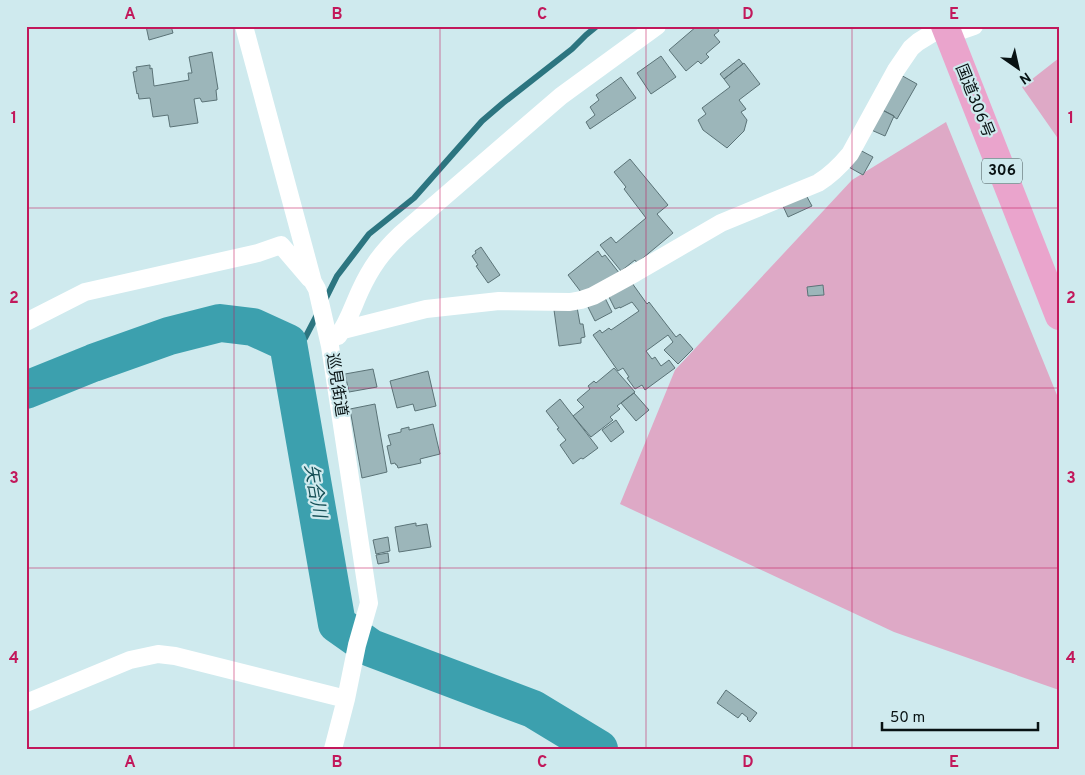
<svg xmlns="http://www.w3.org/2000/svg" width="1085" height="775" viewBox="0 0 1085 775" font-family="Overpass,'Noto Sans JP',sans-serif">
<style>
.green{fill:#dea9c6}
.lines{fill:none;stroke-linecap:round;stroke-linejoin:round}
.stream{stroke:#2c7580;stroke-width:6}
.river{stroke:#3ca0ae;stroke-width:38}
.building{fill:#9cb6ba;stroke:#5b7377}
.minor{stroke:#fff;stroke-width:18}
.trunk{stroke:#eaa4cc;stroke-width:28}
.grid{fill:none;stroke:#c2185b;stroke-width:1;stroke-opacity:0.55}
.labels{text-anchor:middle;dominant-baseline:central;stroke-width:4.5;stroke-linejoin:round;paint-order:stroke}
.shield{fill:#cfeaee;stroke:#445355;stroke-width:1}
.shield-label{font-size:15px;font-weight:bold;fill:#081213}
.street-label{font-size:16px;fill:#081213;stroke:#cfeaee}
.water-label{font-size:18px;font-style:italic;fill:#164f56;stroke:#cfeaee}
.neatline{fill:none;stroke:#c2185b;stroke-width:2}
.grid-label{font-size:16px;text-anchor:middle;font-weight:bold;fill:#c2185b}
</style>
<rect width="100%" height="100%" fill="#cfeaee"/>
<path class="green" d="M1059,58V140L1022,87Z
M946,122L1059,400V690L894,632L620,504L675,370L852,180Z"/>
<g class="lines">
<path class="stream" d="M324,302L337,276L369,234L414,198L482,121L503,103L572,49L586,35L597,26
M288,343L305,338L318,313"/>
<path class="river" d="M26,390L93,363L169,336L220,323L253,327L288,343L337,624L371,648L533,709L599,749"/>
</g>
<path class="building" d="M146,26H171L173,33L149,40Z
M697,26H716L719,31L714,35L720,42L706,54L709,57L701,64L698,61L686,71L669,50Z
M212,52L218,89L216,90L217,100L202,102L200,98L194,99L198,123L170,127L168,115L153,117L150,98L139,99L138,93L137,94L133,72L137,71L136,67L150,65V69L152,68L154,86L189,80L188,73H192L189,57Z
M661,56L676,77L651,94L637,73Z
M739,59L743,64L724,79L720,74Z
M744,63L760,84L739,100L746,109L741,112L747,120L744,131L727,148L703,130L698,120L706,114L702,108L730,87L724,79Z
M899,74L917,84L897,119L894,117V116L880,109Z
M621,77L636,98L590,129L586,122L595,115L590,107L599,100L596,95Z
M879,108L894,116L885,136L869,129Z
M858,149L873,157L863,175L847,166Z
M630,159L668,205L657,214L673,233L637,263L635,260L621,271L600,245L611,237L616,243L646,218L624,189L626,187L614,172Z
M806,195L812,206L788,217L783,206Z
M481,247L500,275L488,283L476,266L478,265L472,256L476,253L475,251Z
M598,251L602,257L605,255L620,274L584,296L568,275Z
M632,283L647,304L649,302L676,337L680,334L693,349L678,364L664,350L673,342L668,335L646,351L652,359L655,357L661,366L669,360L675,368L645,390L642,385L635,389L627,378L629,377L623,368L618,371L593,335L600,330L602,333L609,328L611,330L639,311L632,302L620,308V307L615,309L609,297Z
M823,285L824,295L808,296L807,287Z
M604,296L612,312L595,321L587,305Z
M577,307L580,324H583L585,337L581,338V343L559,346L554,310Z
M614,368L635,392L617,406L620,409L610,417L613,420L591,437L573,416L584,407L577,400L590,389L588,386L594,381L596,383Z
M373,369L377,387L349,392L345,374Z
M428,371L436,406L415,411L413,404L397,408L390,381Z
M634,393L649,410L636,421L621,403Z
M560,399L598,448L583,459L581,458L573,464L560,445L566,440L557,429L559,428L546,411Z
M375,404L387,472L362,478L350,409Z
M616,420L624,432L611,442L602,430Z
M433,424L440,454L420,459L421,463L398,468L397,465H396L395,463L391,464L387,446L391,445L388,435L401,432V429L409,427V430Z
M416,523V526L427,524L431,547L399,552L395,527Z
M388,537L390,551L376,554L373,540Z
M388,553L389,562L378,564L376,555Z
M726,690L757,713L750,722L747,719L748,718L742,713L738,718L717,703Z"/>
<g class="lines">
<path class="minor" d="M244,26L313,282L317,289L330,346L369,603L357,645L346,699L333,749
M948,35L974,26
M26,322L85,292L258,253L281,245L310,279
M343,330L426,309L499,301L570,302L581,300L593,296L635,273L721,223L818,183C831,175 840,166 850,154L896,70L911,48L918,42L944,26
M338,336C348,323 353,306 360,291C371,267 382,252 401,234L561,96L657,26
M26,703L130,660L158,654L175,656L346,699"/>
<path class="trunk" d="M945,26L1059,316"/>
</g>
<path class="grid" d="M234,26V749M440,26V749M646,26V749M852,26V749M26,208H1059M26,388H1059M26,568H1059"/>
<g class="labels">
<rect class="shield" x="982" y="158.5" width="40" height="25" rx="4"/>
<g class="shield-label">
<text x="1002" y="171">306</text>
</g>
<g class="street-label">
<text transform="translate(974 101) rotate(68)">国道306号</text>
<text transform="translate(336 385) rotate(81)">巡見街道</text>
</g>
<g class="water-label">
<text transform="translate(314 491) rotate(80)">矢合川</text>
</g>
</g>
<rect width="1085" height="775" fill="none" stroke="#cfeaee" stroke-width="55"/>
<g transform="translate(1018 68) rotate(146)" stroke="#cfeaee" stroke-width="4" paint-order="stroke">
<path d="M0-4L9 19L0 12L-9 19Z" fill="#081213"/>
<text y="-8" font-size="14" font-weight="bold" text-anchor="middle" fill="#081213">N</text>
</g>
<path d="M882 722v8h156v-8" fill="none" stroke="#081213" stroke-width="2.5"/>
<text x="890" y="722" font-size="15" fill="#081213" stroke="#cfeaee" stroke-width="4" paint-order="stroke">50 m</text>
<rect x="28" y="28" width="1030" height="720" class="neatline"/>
<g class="grid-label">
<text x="130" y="19">A</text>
<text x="337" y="19">B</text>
<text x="542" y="19">C</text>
<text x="748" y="19">D</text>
<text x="954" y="19">E</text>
<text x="14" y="123">1</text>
<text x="1071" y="123">1</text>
<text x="14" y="303">2</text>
<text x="1071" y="303">2</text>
<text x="14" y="483">3</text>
<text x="1071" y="483">3</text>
<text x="14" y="663">4</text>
<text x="1071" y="663">4</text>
<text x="130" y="767">A</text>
<text x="337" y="767">B</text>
<text x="542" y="767">C</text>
<text x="748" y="767">D</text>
<text x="954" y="767">E</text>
</g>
</svg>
